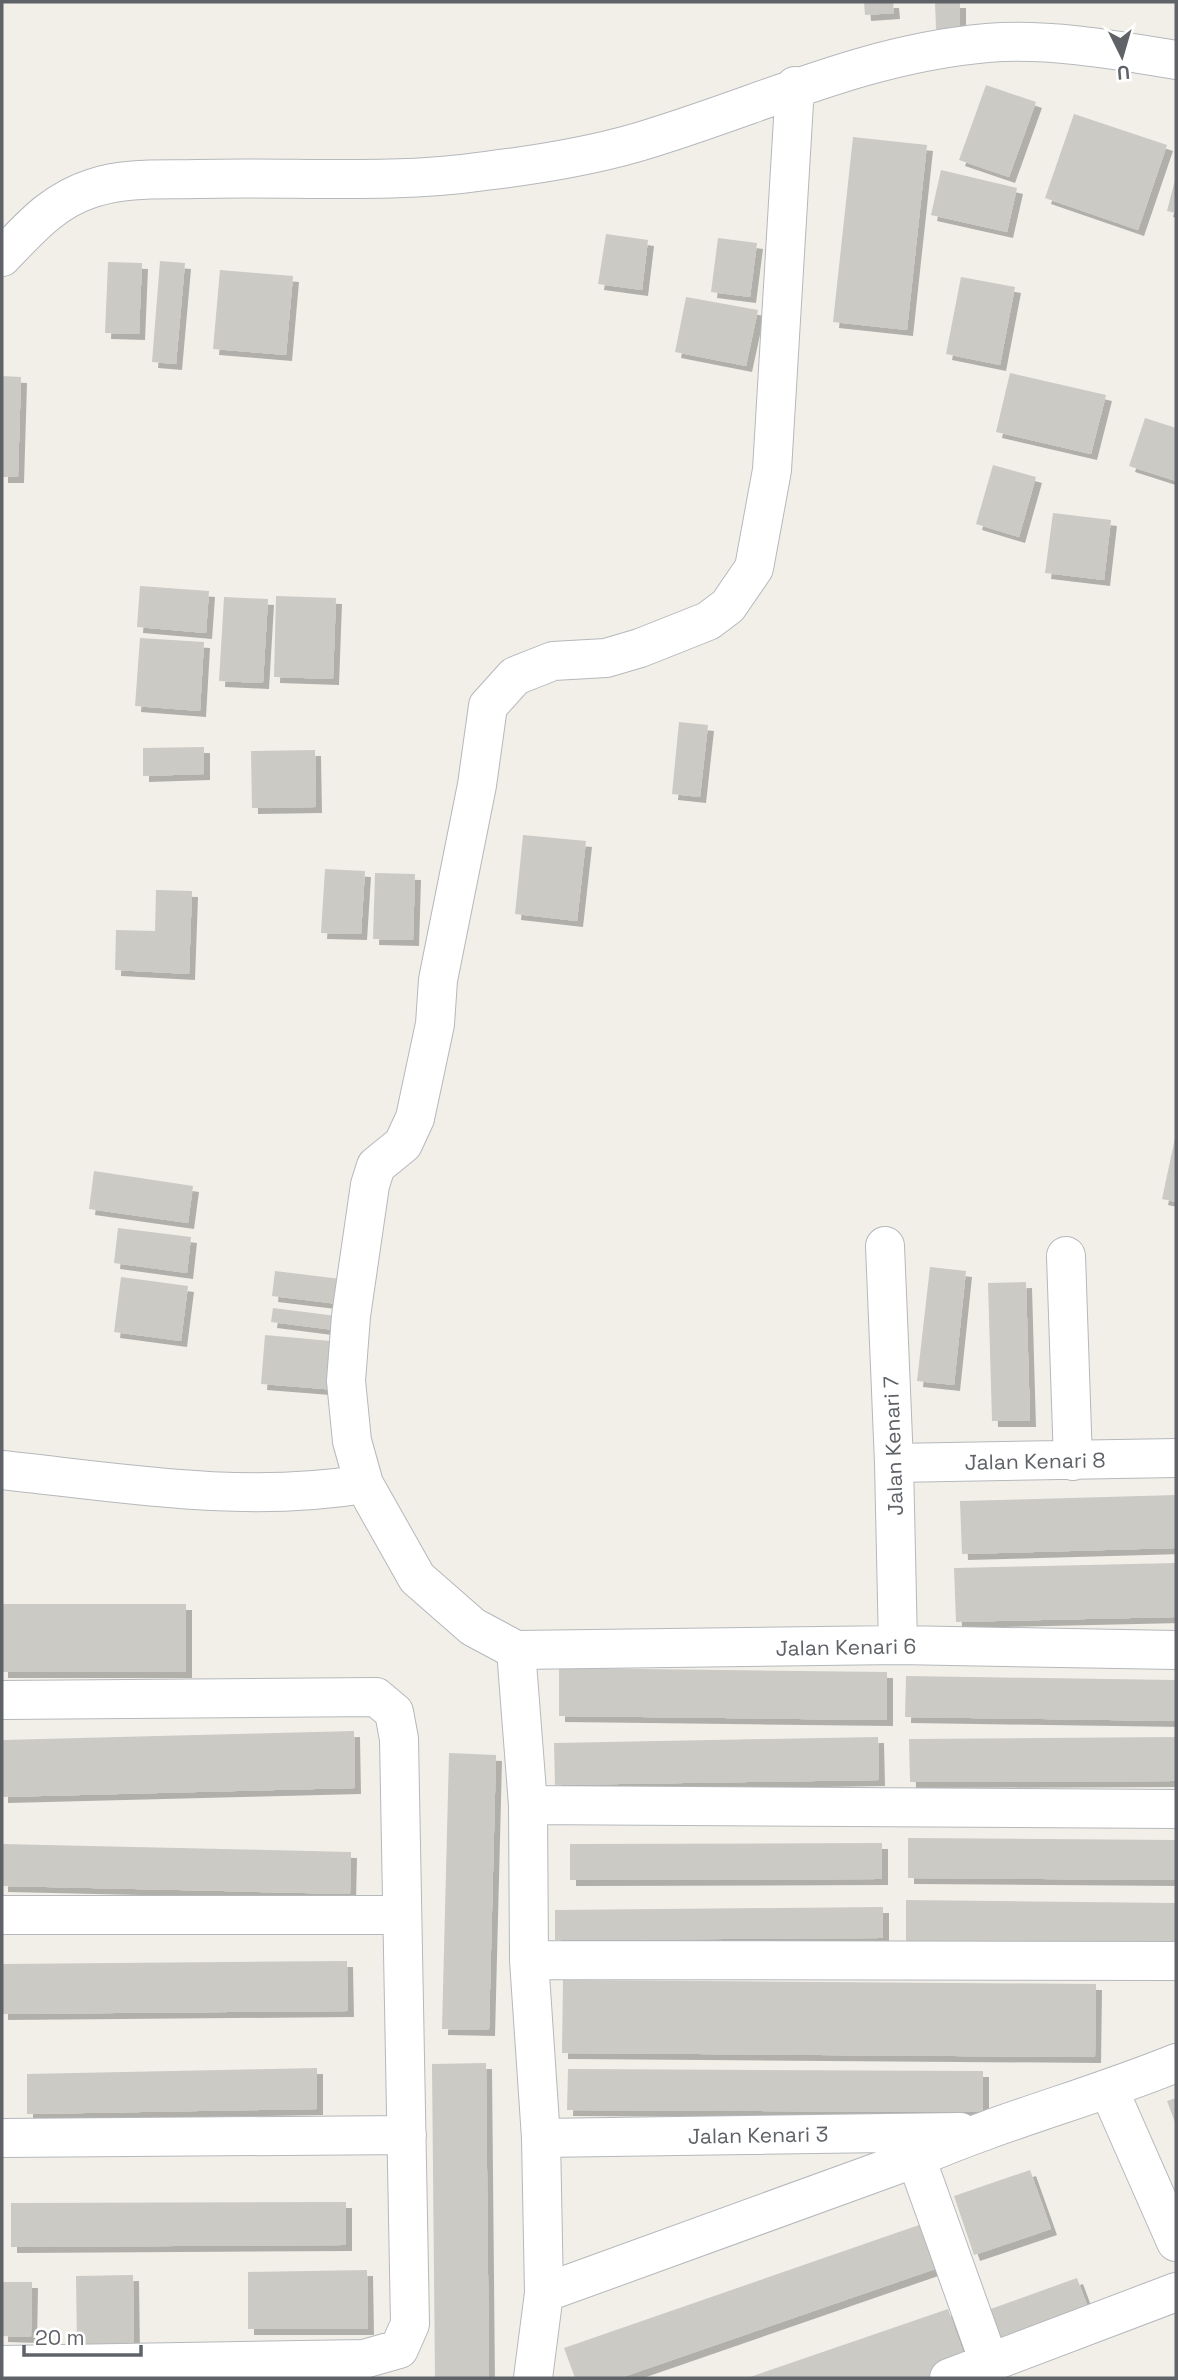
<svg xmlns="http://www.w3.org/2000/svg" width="1178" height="2380" viewBox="0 0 1178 2380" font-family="'Space Grotesk',sans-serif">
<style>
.building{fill:#cccac5;filter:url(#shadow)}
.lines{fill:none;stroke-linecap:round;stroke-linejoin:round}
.street-casing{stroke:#b5b8bc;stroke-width:40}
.street{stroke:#fff;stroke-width:38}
.labels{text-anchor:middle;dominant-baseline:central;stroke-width:5;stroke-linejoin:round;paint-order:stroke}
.street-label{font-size:21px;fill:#5f6368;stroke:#fff}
</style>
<defs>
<filter id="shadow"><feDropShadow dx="6" dy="6" stdDeviation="0" flood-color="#0004"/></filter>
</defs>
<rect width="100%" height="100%" fill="#f1efe8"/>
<path class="building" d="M864,2H893L894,13L865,15Z
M935,2H960V29H936Z
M986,85L1036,102L1009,177L959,160Z
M1074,114L1167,145L1138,230L1045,198Z
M853,137L927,145L907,330L833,322Z
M941,170L1017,188L1007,232L931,215Z
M1176,176V213L1167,211Z
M606,234L648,240L642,290L598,284Z
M718,238L757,243L750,297L711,292Z
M160,261L185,263L176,364L152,362Z
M108,262L142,263L139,334L105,333Z
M220,270L293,276L286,355L213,349Z
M961,277L1015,287L1000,365L946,354Z
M686,297L758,310L746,366L675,352Z
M1010,373L1106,395L1091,454L996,432Z
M2,376L21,377L18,477H2Z
M1145,418L1176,428V481L1129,466Z
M993,465L1036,477L1019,537L976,524Z
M1053,513L1111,520L1104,580L1045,573Z
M140,586L209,591L206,633L137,627Z
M276,596L336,598L333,679L274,677Z
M224,597L268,599L263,683L219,681Z
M140,638L204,642L200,711L135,706Z
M679,722L708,725L700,797L672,794Z
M204,747V774L143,776V748Z
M315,750L316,807L252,808L251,751Z
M523,835L586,841L577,921L515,914Z
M325,869L365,871L361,934L321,933Z
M375,873L415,874L413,940L373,939Z
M156,890L192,891L189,974L115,970L116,930L155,931Z
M1175,1138H1176V1202L1162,1199Z
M94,1171L193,1186L188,1223L89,1209Z
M118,1228L191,1237L187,1273L114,1263Z
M930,1267L966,1271L954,1385L917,1381Z
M275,1271L349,1280L346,1305L272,1296Z
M121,1277L188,1286L181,1341L114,1332Z
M1026,1282L1030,1421H992L988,1283Z
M273,1308L344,1317L342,1331L271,1322Z
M265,1335L341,1342L337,1390L261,1384Z
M1176,1495V1548L962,1554L960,1501Z
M1176,1563V1617L956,1622L954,1568Z
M2,1604H186V1672H2Z
M559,1668L887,1672V1720L559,1716Z
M906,1676L1176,1680V1721L905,1717Z
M354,1731L355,1788L2,1797V1740Z
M878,1737L879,1780L555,1785L554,1743Z
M1176,1737V1781L910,1782L909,1739Z
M449,1753L496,1755L489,2030L442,2029Z
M908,1838L1176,1840V1880L908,1878Z
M882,1843V1879L570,1880V1844Z
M2,1844L351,1852L350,1894L2,1886Z
M906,1900L1176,1903V1946L906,1943Z
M883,1907V1938L555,1940V1910Z
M347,1961L348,2011L2,2014V1964Z
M563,1980L1096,1984L1095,2057L562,2053Z
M486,2063L489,2378H435L432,2064Z
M317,2068V2109L27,2114V2074Z
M568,2069L983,2071V2112L567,2110Z
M1176,2098V2125L1167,2101Z
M1030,2170L1051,2229L974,2255L954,2196Z
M346,2202V2245L11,2247V2203Z
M922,2224L938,2268L620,2378H575L564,2348Z
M367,2270L368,2329H248V2272Z
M133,2275L134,2347H77L76,2276Z
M1077,2278L1090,2313L998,2345L985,2311Z
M2,2282H32L31,2337L2,2336Z
M948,2309L967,2363L924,2378H747Z"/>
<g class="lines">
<defs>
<path id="street" d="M795,86L772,470L754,568L728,606L708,621L640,648L606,658L553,661L515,676L488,706L477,785L438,980L435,1024L415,1118L403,1144L376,1166L370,1185L351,1316L346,1381L352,1441L364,1484L417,1578L473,1627L516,1650L898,1645L1176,1650
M2,257C30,228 52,201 93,188C126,177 163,180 197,179C292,176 390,185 485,171C535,165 586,157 635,143C755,108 860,54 987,43C1049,38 1116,50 1176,60
M885,1246L894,1463L898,1645
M1066,1256L1073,1461
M894,1463L1176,1458
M2,1470C122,1483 243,1504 364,1484
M516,1650L528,1805L529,1960L541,2138L544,2293L533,2378
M2,1700L376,1697L394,1712L399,1739L410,2324L399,2349L364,2359L2,2365
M528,1805L1176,1809
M2,1915H400
M529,1960L1176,1961
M1109,2090L1176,2242
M2,2138L407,2135
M541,2138L960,2132
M916,2158L989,2362
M544,2293L916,2158C1001,2121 1090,2098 1176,2063
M949,2378L1176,2292"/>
</defs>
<use href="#street" class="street-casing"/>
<use href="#street" class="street"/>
</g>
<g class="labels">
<g class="street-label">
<text transform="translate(893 1446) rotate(-92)">Jalan Kenari 7</text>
<text transform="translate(1035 1461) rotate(-1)">Jalan Kenari 8</text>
<text transform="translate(846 1647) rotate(-1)">Jalan Kenari 6</text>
<text transform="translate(758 2135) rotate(-1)">Jalan Kenari 3</text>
</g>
</g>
<rect width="1178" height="2380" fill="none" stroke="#5f6368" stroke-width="7"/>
<g transform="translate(1122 56) rotate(175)" stroke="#ffffff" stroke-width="5" paint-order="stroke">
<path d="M0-5L12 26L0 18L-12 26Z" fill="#5f6368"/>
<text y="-10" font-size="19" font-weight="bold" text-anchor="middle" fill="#5f6368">U</text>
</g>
<path d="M24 2345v10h117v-10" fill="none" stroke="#5f6368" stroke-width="3.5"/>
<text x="35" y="2345" font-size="21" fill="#5f6368" stroke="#ffffff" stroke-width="5" paint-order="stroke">20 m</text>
</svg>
